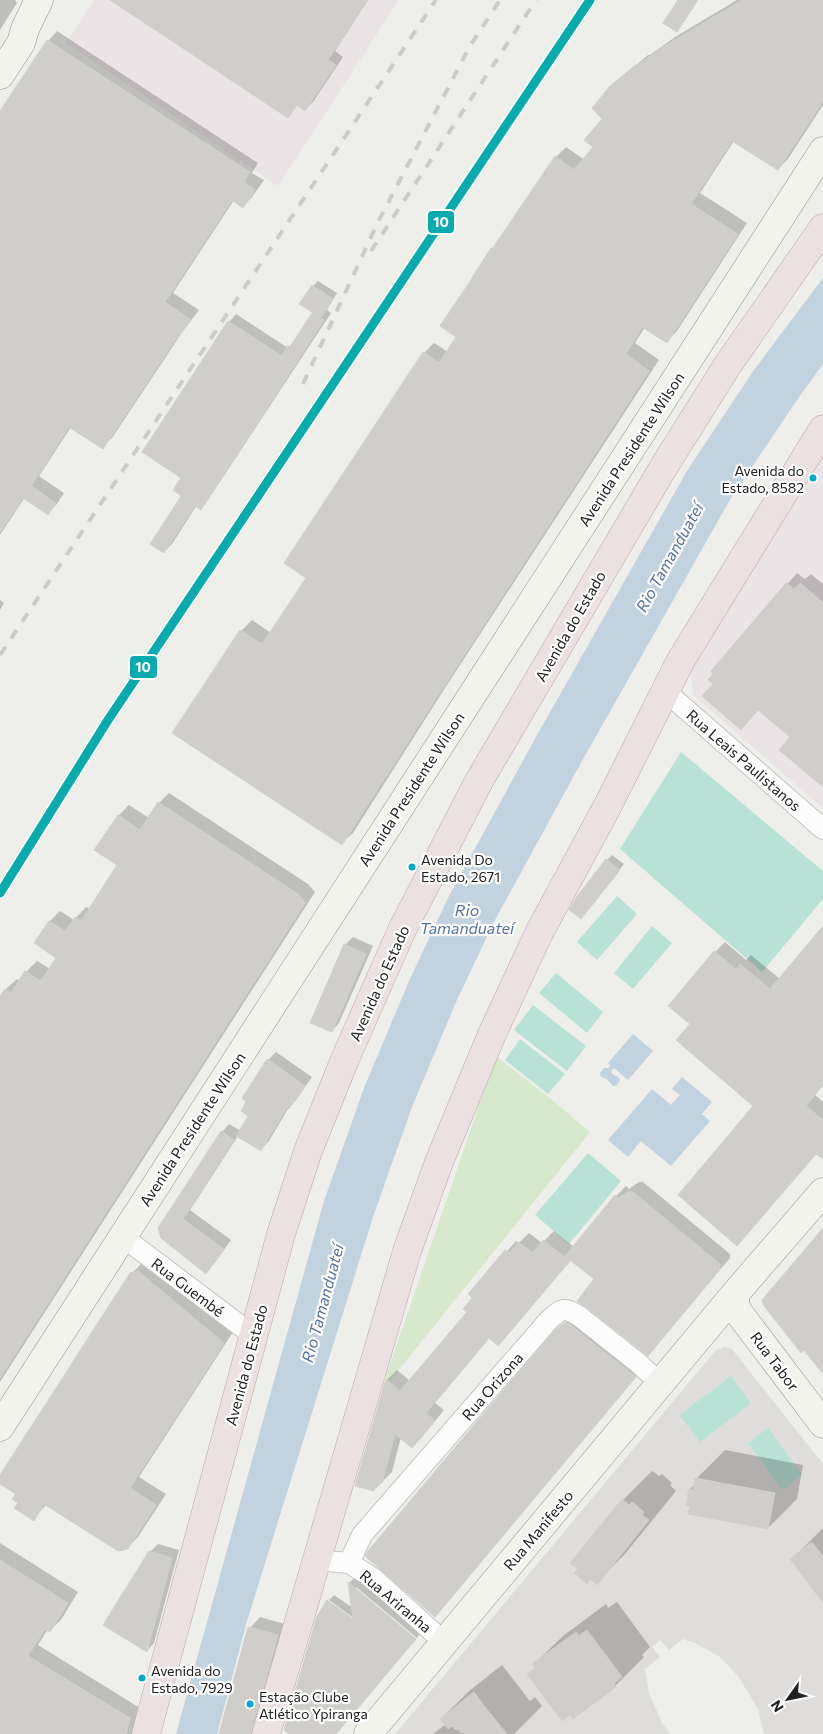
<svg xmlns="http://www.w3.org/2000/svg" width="823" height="1734" viewBox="0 0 823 1734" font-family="Commissioner,sans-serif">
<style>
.residential{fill:#dedddb}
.industrial{fill:#ebe4e7}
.grass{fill:#d7e9cc}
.pitch{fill:#b9e2d7}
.water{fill:#c0d3df}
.shadow{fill:#0003}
.building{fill:#cfcecb;stroke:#d1d0cc}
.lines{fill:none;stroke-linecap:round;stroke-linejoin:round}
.street-casing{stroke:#c4c4c2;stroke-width:22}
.secondary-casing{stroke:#939883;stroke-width:29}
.highway-casing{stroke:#c1a4a7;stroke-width:29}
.street{stroke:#fcfcfc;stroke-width:20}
.secondary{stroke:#f2f3ed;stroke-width:28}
.highway{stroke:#ebe1e1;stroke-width:28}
.rail{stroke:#cbcbcb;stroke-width:4;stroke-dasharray:10 10;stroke-linecap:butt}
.rail-1-casing{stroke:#fff;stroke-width:12}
.rail-1{stroke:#07abae;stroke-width:9}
.bus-dot{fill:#00a9ce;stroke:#fff;stroke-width:2}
.labels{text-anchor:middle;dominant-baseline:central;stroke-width:4.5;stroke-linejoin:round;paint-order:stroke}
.bus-label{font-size:14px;fill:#212121;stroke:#fff;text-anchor:start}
.street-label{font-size:15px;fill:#212121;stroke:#fff}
.water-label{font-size:16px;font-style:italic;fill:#5571a9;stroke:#fff}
.line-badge{stroke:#fff;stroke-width:2}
.badge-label{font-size:14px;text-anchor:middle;font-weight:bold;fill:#fff}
</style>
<rect width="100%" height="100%" fill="#eeeeea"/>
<path class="residential" d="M725,1347L732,1349L823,1464V1734H764L758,1709L738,1676L720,1657L695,1643L683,1639L669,1650L660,1640L652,1647L660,1657L645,1669L649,1693L662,1723L670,1734H395L716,1350Z"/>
<path class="industrial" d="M94,0H399L278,186L66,43Z
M823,449V808L693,695L690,666Z"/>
<path class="grass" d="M496,1056L552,1100L590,1132L389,1382L385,1379Z"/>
<path class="pitch" d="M681,752L823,871V899L762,972L620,849Z
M617,896L637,914L597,960L577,942Z
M652,926L672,943L633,989L614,973Z
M556,973L603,1012L587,1033L539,993Z
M533,1005L586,1046L567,1071L514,1030Z
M520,1039L565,1074L548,1094L505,1060Z
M588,1153L621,1181L569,1244L535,1215Z
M731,1376L751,1403L700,1442L679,1415Z
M768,1428L802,1475L782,1490L748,1443Z"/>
<path class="water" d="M823,278V364L797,400L731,498L582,761L495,920L456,1002L412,1107L373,1217L247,1621L217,1734H176L324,1201L364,1088L409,981L449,896L537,735L687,471L754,370Z
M633,1034L653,1051L628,1080L614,1068L611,1071L612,1074L618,1077L620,1080L617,1085L613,1086L607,1079L601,1077L600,1073L604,1068H608L610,1066L608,1063Z
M682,1077L712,1102L702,1114L710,1121L671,1166L641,1141L628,1157L608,1140L652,1089L671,1105L680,1095L672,1089Z"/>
<path class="shadow" d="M0,0H15L17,3L0,30Z
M112,0H368L335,51L343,57L313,102L305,110L298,105L288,116Z
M680,0H698L682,25L676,30Z
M737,0H823V105L788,159L778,169L734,141L700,193L747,223L677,331L667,341L645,327L635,343L659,360L445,688L353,833L342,843L174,732L241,631L252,620L271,633L308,578L424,353L434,343L448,352L458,336L474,276L556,157L566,147L585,160L595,147L611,87L648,55H650L675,37Z
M57,31L258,163L252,173L264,180L252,197L243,206L234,200L173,293L199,310L183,331L112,438L102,447L71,427L39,476L64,493L57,504L48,513L25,497L0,535V114L48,41Z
M318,281L337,293L327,310L331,313L208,500L201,508L197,505L172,544L164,552L183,496V478L229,322L236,314L288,348L297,339L314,313L313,286Z
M797,573L805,579L811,574L823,584V785L791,737L759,709L741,728L715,684V673L712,671Z
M0,600L4,603L0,610Z
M169,793L308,884L315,892L0,1382V999L6,989L17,979L20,981L26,972L37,961L50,969L58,957L36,943L50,921L60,911L74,920L86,907L90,909L119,865L96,850L119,815L129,805L149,818L159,803Z
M612,855L624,864L586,912L607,860Z
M823,927V1085L815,1095L823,1102V1154L817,1153L737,1244L755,1106L692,1024L715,952L725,942L746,960L751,955L780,979Z
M353,937L373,946L339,1023L332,1031L345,945Z
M276,1052L312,1077L297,1099L289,1107L269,1141L261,1149L238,1136L190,1210L231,1240L214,1264L206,1272L162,1237L222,1132L229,1124L241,1131L249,1116L268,1060Z
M639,1182H643L730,1254V1258L658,1344L648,1354L596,1278L571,1259L508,1334L490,1337L435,1403L444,1410L422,1437L412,1447L401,1437L392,1472L374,1490L387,1380L397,1370L410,1381L469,1312L474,1297L470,1294L516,1241L519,1243L529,1233L542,1243L554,1231L574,1247L616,1196L626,1186L629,1189Z
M142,1263L233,1332L139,1477L166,1494L138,1537L127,1548L47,1504L33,1519L20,1503L17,1493L0,1482V1478L131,1274Z
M572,1318L640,1371L440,1610L564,1323Z
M725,1450L803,1465L797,1499L768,1528L691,1505L690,1489L695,1484L696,1479Z
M652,1471L659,1476L662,1474L672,1483L670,1485L676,1491L625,1554L596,1583L572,1563L623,1500Z
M823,1528V1601L791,1560Z
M0,1543L78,1592L61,1620L50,1630L48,1629L38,1645L140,1708L133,1734H0Z
M158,1544L179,1550L154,1643L147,1651L150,1552Z
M355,1577L421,1632L417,1638L356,1587V1591L415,1640L336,1734H291L359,1622L329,1600L334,1595L353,1608L349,1583Z
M617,1602L650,1647L642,1655L644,1657L615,1686L529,1674L536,1667L534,1664L563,1636L606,1604L608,1608Z
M260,1617L288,1625L266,1734H220L250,1628Z
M502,1665L530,1701L535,1697L542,1706L514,1734H433L446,1724L441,1719L469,1691Z"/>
<path class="building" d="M110,0H367L328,60L336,65L305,111L297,105L288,118Z
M678,0H697L677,32L663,23Z
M742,0H823V101L778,170L732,141L691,204L738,234L667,343L642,327L626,354L649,371L435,700L342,845L172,733L240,630L262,644L306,578L284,563L423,352L439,363L456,337L440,326L473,277V276L491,248L492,249L555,156L574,170L593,147L584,140L602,119L592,108L610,86L637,64L638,65L663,47Z
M47,40L250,172L244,182L255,190L243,208L232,200L165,302L191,320L174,342L103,449L69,427L31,486L56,503L48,515L23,498L0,532V111Z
M312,285L333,299L321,318L299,304Z
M312,313L324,320L201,510L195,506L164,553L150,544L181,496L173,490L181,478L142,452L228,321L282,356L288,345L290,347Z
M786,583L794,589L800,583L823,603V787L779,750L790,737L758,710L741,730L702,696L713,684L708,680L713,674L711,671Z
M158,802L298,894L305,903L0,1378V996L5,989L11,993L25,971L41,981L56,958L34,943L49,921L65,931L75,917L81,921L94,901L117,865L94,850L118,815L140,830Z
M606,859L620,870L581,919L569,910L578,895Z
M823,926V1085L806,1106L823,1120V1159L816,1154L737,1246L678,1195L753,1106L676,1040L690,1024L668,1006L714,951L736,969L740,964L770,989Z
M344,944L366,954L332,1032L310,1023Z
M267,1059L305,1086L289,1109L287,1107L261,1151L236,1136L248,1116L241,1111L246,1102L242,1098Z
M221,1131L234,1140L183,1219L224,1249L206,1274L161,1238L158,1228Z
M628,1192H633L720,1264V1269L648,1356L586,1307L577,1301L594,1279L565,1256L615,1195L618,1198Z
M823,1228V1374L804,1350L801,1353L764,1306L762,1300Z
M543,1240L570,1261L498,1346L489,1338L426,1413L435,1421L412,1448L395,1434L382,1483H379L378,1486L376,1485L374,1491L355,1486L386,1379L400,1391L467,1312L463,1309L472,1298L468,1294L505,1250L509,1253L518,1242L533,1253Z
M138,1271L224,1343L130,1488L156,1505L128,1549L118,1551L44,1504L34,1521L14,1508L18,1503L12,1499L16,1494L0,1484V1475L130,1273Z
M566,1322L572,1326L636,1377L435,1617L365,1556L368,1551L484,1413L557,1328Z
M695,1478L775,1493L768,1529L688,1514L690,1506L686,1505L689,1489L693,1490Z
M622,1499L629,1505L632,1502L644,1512L642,1515L649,1520L597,1585L590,1579L587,1584L574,1573L578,1569L570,1563Z
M812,1542L823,1557V1603L790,1559Z
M149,1551L172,1558L147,1652L103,1625Z
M0,1560L68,1603L50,1632L45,1629L28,1656L130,1718L126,1734H0Z
M348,1582L416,1639L336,1734H289L284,1730L317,1616L327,1600L353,1619Z
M248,1627L278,1635L251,1734H219Z
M587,1630L622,1677L614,1683L616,1687L573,1719L570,1715L562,1721L527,1674L535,1668L532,1664L576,1632L579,1636Z
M474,1692L485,1707L507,1734H465L463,1732L461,1733L458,1729L456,1730L452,1726L448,1729L440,1719Z"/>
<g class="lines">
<defs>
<path id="street" d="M665,691L823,829
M123,1237L254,1336
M316,1560L349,1563L373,1578L444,1642
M349,1563L362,1535L549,1320C562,1308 564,1307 579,1316L637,1362L661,1384"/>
<path id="secondary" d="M0,75L21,43L25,29L39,0
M734,1295L736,1307L739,1313L823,1424
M0,1427L823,151
M368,1734L734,1295L823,1192"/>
<path id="highway" d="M146,1734L281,1234L308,1151L345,1059L402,930L479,781L663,468L727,366L823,228
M266,1734L407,1251L439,1162L492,1034L539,933L607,807L681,660L823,429"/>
</defs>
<use href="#street" class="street-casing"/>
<use href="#secondary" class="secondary-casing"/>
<use href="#highway" class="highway-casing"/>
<use href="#street" class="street"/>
<use href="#secondary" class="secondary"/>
<use href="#highway" class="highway"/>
<path class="rail" d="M371,251L536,0
M303,384L378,222L470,46L500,0
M0,655L436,0"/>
<defs>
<path id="rail-1" d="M0,893L108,720L590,0"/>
</defs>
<use href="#rail-1" class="rail-1-casing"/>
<use href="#rail-1" class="rail-1"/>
</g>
<g class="bus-dot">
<circle cx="813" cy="478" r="4.5"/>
<circle cx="412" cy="867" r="4.5"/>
<circle cx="142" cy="1678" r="4.5"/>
<circle cx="250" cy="1704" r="4.5"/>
</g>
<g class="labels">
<g class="bus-label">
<text x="804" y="470" text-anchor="end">Avenida do<tspan x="804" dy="17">Estado, 8582</tspan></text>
<text x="421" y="859">Avenida Do<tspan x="421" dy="17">Estado, 2671</tspan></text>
<text x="151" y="1670">Avenida do<tspan x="151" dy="17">Estado, 7929</tspan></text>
<text x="259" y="1696">Estação Clube<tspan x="259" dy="17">Atlético Ypiranga</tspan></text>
</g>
<g class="street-label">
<text transform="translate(631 449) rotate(-57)">Avenida Presidente Wilson</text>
<text transform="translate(570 626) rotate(-60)">Avenida do Estado</text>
<text transform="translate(744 760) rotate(41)">Rua Leais Paulistanos</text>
<text transform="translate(411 789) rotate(-57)">Avenida Presidente Wilson</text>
<text transform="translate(379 983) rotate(-66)">Avenida do Estado</text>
<text transform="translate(192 1129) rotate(-57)">Avenida Presidente Wilson</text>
<text transform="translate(188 1287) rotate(37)">Rua Guembé</text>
<text transform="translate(775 1361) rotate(53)">Rua Tabor</text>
<text transform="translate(246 1365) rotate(-75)">Avenida do Estado</text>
<text transform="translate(492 1386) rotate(-49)">Rua Orizona</text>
<text transform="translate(538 1530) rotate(-50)">Rua Manifesto</text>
<text transform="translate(396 1601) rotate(40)">Rua Ariranha</text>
</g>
<g class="water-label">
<text transform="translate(669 557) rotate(-61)">Rio Tamanduateí</text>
<text x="467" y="909">Rio<tspan x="467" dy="18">Tamanduateí</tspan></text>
<text transform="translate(322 1303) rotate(-75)">Rio Tamanduateí</text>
</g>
</g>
<g class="line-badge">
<rect x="427" y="210" width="28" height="24" rx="5" fill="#07abae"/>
<rect x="129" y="655" width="29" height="24" rx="5" fill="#07abae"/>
</g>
<g class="badge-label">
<text x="441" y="227">10</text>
<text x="143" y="672">10</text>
</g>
<g transform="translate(788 1699) rotate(237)" stroke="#ffffff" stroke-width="4" paint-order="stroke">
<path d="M0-4L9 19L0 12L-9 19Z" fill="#212121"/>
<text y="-8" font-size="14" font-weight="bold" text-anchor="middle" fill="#212121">N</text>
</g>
</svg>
